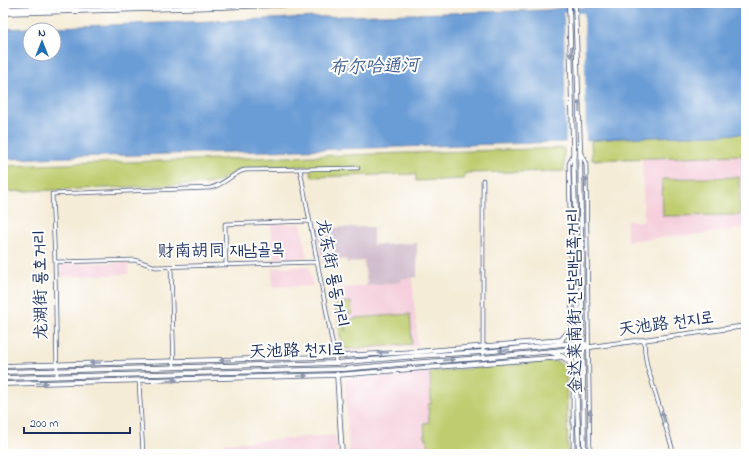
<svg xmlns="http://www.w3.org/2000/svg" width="749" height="457" viewBox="0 0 749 457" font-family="'Indie Flower','LXGW WenKai TC','Poor Story',sans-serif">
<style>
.built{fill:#f5cfdb}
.industrial{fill:#d1bdcc}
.green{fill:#bfcd6f;stroke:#6d7e66}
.water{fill:#6a9cd5;stroke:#42669a;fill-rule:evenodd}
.pier{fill:#f5ecd8}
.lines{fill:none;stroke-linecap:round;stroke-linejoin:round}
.street-casing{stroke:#3c4b70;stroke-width:4.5}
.secondary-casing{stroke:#3c4b70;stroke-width:5.5}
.street{stroke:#fff;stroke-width:3}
.secondary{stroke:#fff;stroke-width:4}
.oneway{fill:#8d97ae}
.labels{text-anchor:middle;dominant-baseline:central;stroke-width:4;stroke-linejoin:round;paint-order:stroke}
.street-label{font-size:17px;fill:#1b2f5e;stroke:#fff}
.water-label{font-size:18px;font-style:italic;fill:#3b5b8e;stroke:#fff}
</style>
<rect width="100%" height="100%" fill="#fff"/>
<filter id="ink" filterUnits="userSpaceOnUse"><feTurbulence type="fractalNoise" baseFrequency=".025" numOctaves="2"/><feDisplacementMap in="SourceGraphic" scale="8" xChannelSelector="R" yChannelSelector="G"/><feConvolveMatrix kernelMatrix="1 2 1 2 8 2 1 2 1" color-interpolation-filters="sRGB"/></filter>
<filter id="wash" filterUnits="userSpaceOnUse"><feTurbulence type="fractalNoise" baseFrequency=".012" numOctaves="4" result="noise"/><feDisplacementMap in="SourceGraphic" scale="16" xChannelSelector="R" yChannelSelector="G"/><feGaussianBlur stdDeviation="0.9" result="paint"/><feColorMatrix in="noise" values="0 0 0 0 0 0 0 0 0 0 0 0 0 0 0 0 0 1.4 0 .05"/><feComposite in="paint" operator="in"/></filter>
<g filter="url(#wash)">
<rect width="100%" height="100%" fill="#f5ecd8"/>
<path class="built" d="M743,155L744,193H746V225L742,226V229L731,230V231L627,241V221H644L642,158Z
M271,224H301L307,257L273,259Z
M128,262V274L61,277V264Z
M309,266L313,286L272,287V268Z
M412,277L418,346L349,351L342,347L331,289L400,282V279Z
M430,372L431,404H428L429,422L424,423L425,438H427V454H349L345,384L346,381L351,378Z
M336,435L337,453L336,454H225L224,443Z"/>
<path class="industrial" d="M373,227V245L417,243V277L401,279V282L367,286L364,261L347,263L346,259L323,263L316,228Z"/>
<path class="green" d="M746,134V160L743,161V155L592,160L591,141L620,138Z
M564,148V171L465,173L464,179L416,181V174L312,177L309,166L242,168C229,174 222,182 207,184L3,192V166Z
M739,177L740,215L663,216L662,179Z
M334,301H335L336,303L351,302L352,314L342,315L341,312L336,313Z
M410,314L412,344L346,349L342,347L338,322L344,321L345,331H346V320L355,319V318Z
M552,361C559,361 564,365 566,371L568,454H427V438H425L424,423L429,422L428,404H431L430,372Z"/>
<path class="water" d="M628,6L690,7H746V134L620,138L562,142L3,159V29L345,16L547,10L561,8ZM30,30H54V54H30Z"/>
<path class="pier" d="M564,13H584L586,143L566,144Z"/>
</g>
<g filter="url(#ink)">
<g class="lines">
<defs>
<path id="street" d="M581,153L586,164L590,454
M300,169L336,363
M483,180V358
M55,262L135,260L156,267L317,262
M226,265L225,224L309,221
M171,267L174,367
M572,326L569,164L573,154
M644,340L645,354L647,366L674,454
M573,369V454
M57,377L55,262L52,194L210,188C225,185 232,173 245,170L358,168
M139,381L143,454"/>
<path id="secondary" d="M569,3L578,315V343L576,377L579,454
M575,3L580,145L584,454
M3,9L210,3
M3,13L221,7L337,3
M560,341L570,330L577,317
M549,352C562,354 571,361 575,373
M3,366L321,357L415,352L562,340
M3,372L336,363L416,356L483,352L583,342L589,347
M337,374L342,454
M3,378L345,369L410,363L483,358L583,348L746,326
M3,384L337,375L563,357"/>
</defs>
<use href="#street" class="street-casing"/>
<use href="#secondary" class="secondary-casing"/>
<use href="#street" class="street"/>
<use href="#secondary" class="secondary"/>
</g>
<defs><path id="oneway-solid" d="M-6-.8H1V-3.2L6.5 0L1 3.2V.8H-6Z"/></defs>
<g class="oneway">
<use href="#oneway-solid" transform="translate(571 52) rotate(88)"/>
<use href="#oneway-solid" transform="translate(579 106) rotate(-92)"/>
<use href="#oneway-solid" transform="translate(586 182) rotate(-91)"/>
<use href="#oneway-solid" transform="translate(504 350) rotate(174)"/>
<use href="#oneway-solid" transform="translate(383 353) rotate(177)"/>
<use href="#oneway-solid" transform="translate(225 360) rotate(178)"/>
<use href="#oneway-solid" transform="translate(449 360) rotate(-4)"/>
<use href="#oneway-solid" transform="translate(95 363) rotate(178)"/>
<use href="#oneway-solid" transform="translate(302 376) rotate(-2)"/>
<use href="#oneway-solid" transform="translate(172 380) rotate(-2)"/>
<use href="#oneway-solid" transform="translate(42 383) rotate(-2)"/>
<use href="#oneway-solid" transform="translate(590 415) rotate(-90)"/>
<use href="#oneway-solid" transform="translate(663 417) rotate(-107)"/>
</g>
</g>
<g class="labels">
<g class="street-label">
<text transform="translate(221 251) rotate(-1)">财南胡同 재남골목</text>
<text transform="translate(332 273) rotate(79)">龙东街 룡동거리</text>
<text transform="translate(41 285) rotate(-91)">龙湖街 룡호거리</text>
<text transform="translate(575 301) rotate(-91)">金达莱南街 진달래남쪽거리</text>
<text transform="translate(666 324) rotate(-8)">天池路 천지로</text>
<text transform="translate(297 351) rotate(-2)">天池路 천지로</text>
</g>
<g class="water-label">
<text transform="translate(374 68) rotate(-2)">布尔哈通河</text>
</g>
</g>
<rect width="749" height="457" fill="none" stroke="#fff" stroke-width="16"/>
<g transform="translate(42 42)"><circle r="19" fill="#ffffff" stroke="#a4acbf"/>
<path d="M0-3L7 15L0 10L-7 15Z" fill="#1f6fb2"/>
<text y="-6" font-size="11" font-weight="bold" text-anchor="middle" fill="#1b2f5e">N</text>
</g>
<path d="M24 427v6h106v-6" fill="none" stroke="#1b2f5e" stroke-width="2"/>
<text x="30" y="427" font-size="12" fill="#1b2f5e" stroke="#ffffff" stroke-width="3" paint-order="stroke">200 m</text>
</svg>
